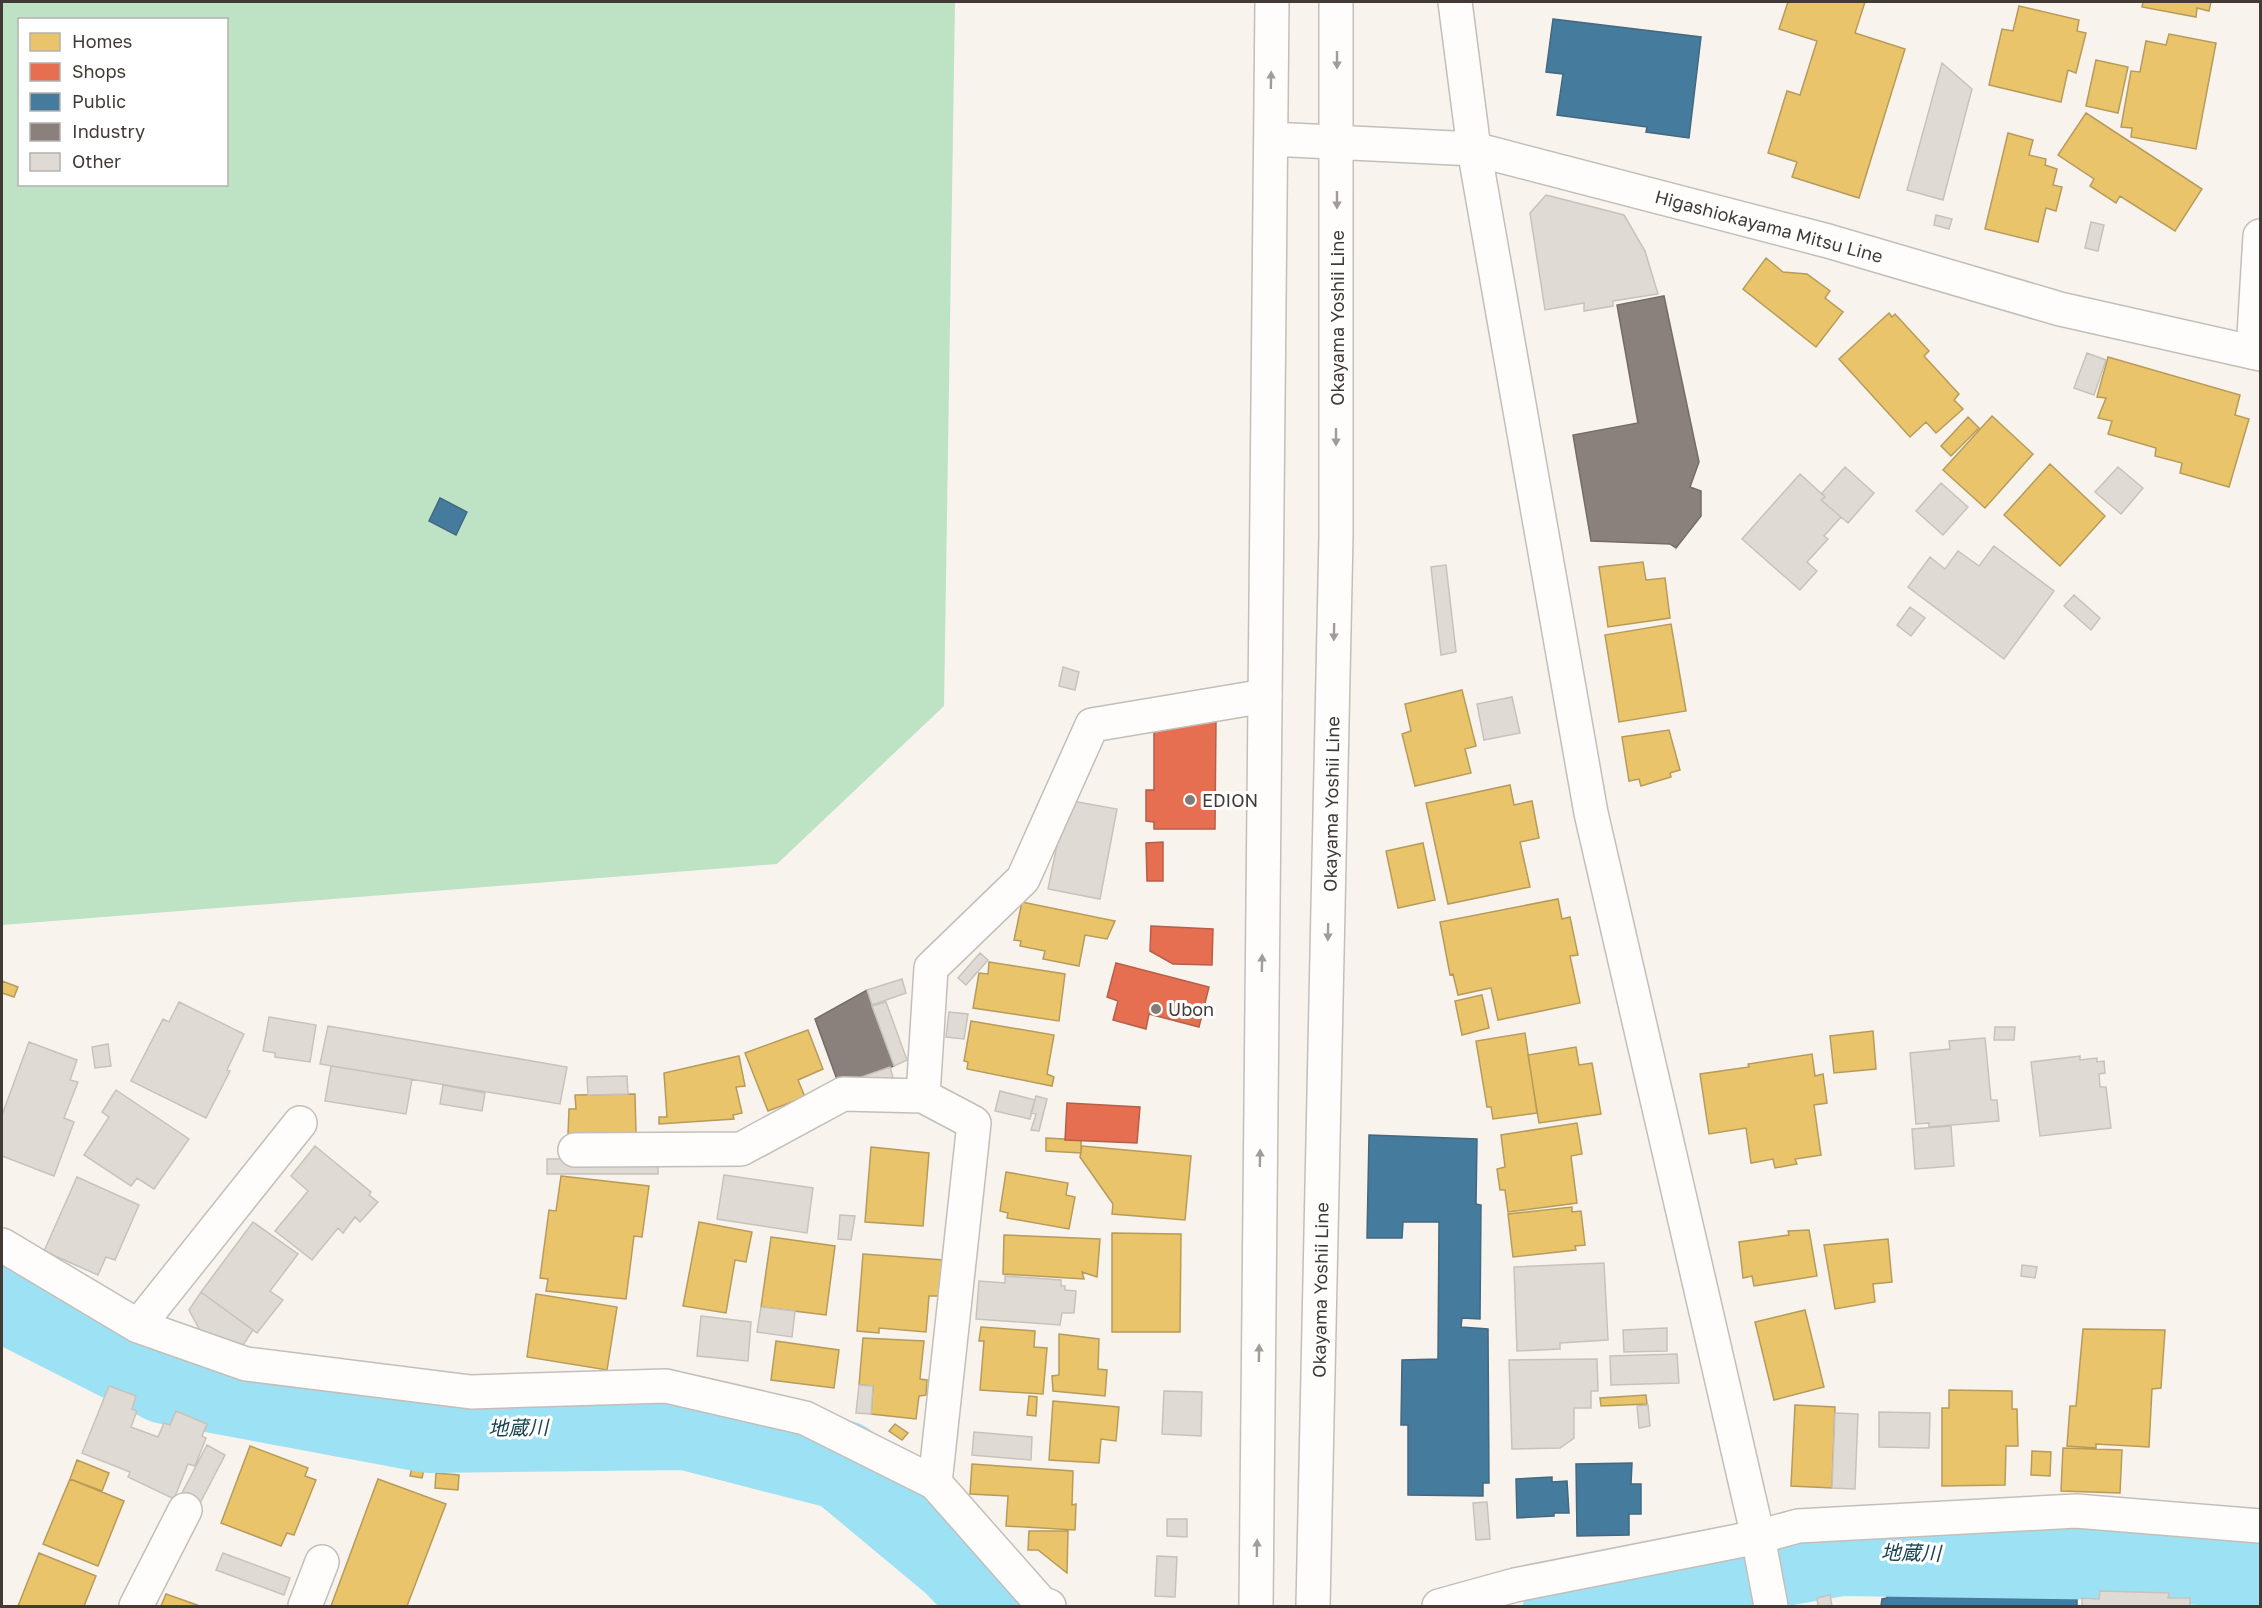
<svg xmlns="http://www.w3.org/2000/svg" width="2262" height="1608" viewBox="0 0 2262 1608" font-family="'Golos Text','Noto Sans JP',sans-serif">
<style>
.forest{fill:#bee2c4;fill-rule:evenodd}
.homes{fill:#e9c46a;stroke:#b79b5a;stroke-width:1.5}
.shops{fill:#e76f51;stroke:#b65f49;stroke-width:1.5}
.public{fill:#457b9d;stroke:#44687e;stroke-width:1.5}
.industry{fill:#8a817c;stroke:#746c67;stroke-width:1.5}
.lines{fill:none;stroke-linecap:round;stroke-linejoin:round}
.river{stroke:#9de2f4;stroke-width:90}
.building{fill:#e0dad5;stroke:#c8c2bc;stroke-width:1.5}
.street-casing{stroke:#c4beb9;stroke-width:36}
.secondary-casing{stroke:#c4beb9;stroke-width:36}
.primary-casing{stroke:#c4beb9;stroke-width:36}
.street{stroke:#fefdfc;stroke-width:33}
.secondary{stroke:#fefdfc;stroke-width:33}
.primary{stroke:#fefdfc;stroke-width:33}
.oneway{fill:#a09c98}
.poi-dot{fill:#827b76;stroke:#fff;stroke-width:2}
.labels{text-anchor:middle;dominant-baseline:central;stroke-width:6;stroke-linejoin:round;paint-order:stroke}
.street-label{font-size:18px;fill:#423b35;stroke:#fff}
.poi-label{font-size:18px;fill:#423b35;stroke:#fff;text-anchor:start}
.water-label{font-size:20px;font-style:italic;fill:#184551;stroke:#fff}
</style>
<rect width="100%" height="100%" fill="#f9f3ee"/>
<path class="forest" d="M2,2H955L944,706L777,864L2,925ZM20,20H226V184H20Z"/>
<path class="homes" d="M1788,2H1865L1855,33L1905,49L1859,198L1792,177L1797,162L1768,153L1787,91L1800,95L1817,41L1779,29Z
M2143,2H2211L2209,11L2197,8L2196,17L2142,7Z
M2019,6L2079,20L2077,31L2086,33L2076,73L2068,70L2061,102L1989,85L2002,29L2013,31Z
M2169,34L2216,43L2196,149L2131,137L2132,128L2121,127L2131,71L2140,72L2146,41L2166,45Z
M2096,60L2128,67L2118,113L2086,106Z
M2086,113L2202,189L2175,231L2120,196L2116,203L2090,186L2094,179L2058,155Z
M2008,133L2033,140L2029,155L2046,159L2045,165L2057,169L2053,185L2062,187L2056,211L2046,208L2038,242L1985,229Z
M1766,258L1783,272L1807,274L1830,291L1825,298L1843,312L1816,347L1743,289Z
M1889,313L1892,317L1895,314L1929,351L1924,356L1959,394L1954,400L1963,409L1936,433L1926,422L1910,437L1839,359Z
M2108,357L2240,395L2235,415L2249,419L2229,487L2180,473L2182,463L2155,456L2156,448L2108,434L2112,421L2098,418L2106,398L2097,397Z
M1992,416L2033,454L1985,508L1943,470Z
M1968,417L1979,428L1951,456L1941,446Z
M2050,464L2105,516L2060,566L2004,515Z
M1643,562L1646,580L1665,578L1670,618L1608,627L1599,567Z
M1671,624L1686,711L1619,722L1605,635Z
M1462,690L1476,746L1465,749L1471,773L1415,786L1402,734L1411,731L1405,704Z
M1669,730L1680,770L1670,773L1671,777L1641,786L1639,779L1629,781L1622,737Z
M1510,785L1514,805L1532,801L1539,838L1520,842L1530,887L1448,904L1426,803Z
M1423,843L1435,900L1398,908L1386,851Z
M1558,899L1562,919L1570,917L1578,955L1570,956L1580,1003L1498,1020L1491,988L1458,995L1453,974L1450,975L1440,922Z
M1022,902L1115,921L1107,939L1085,935L1079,966L1043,959L1045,951L1020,946L1021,941L1014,940Z
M989,962L1065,974L1059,1021L973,1008L979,973L988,974Z
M2,981L18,987L14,997L2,993Z
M1482,995L1489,1028L1462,1035L1455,1001Z
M971,1021L1054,1035L1047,1074L1054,1077L1052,1086L967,1069L968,1062L964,1061Z
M808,1030L823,1069L798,1080L805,1097L768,1111L745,1053Z
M1873,1031L1876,1069L1834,1073L1830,1036Z
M1525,1033L1537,1113L1493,1119L1491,1107H1487L1476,1041Z
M1576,1047L1579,1065L1592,1063L1601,1114L1539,1123L1528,1055Z
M1812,1054L1815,1076L1823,1074L1827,1103L1814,1105L1821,1155L1795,1159L1797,1164L1775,1168L1773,1159L1751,1163L1746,1128L1709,1134L1700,1074L1749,1067L1748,1064Z
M739,1056L745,1086L736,1087L742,1113L733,1115L734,1119L659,1124V1117H667L664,1073Z
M635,1094L636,1133L568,1134L569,1109H576L575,1095Z
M1577,1123L1582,1154L1571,1156L1577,1203L1508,1212L1505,1190H1500L1497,1169L1505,1167L1501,1135Z
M1046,1138L1081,1140V1153L1046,1151Z
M1082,1146L1191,1156L1185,1220L1112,1214L1113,1204L1080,1157Z
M871,1147L929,1153L923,1226L865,1222Z
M1006,1172L1068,1183L1066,1195L1075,1197L1069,1229L1007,1218L1008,1213L1000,1211Z
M561,1176L649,1186L642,1237L634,1236L626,1299L546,1291L548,1279L540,1278L549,1210L556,1211Z
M1572,1207V1212L1581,1211L1585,1245L1575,1246L1576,1250L1513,1257L1508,1214Z
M699,1222L752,1232L746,1262L735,1260L726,1313L683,1306Z
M1809,1230L1817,1276L1754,1286L1752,1276L1743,1278L1739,1242L1789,1235L1788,1231Z
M1112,1233L1181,1234L1180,1332H1112Z
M1004,1235L1100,1239L1097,1277L1082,1272L1084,1279L1003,1274Z
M771,1237L835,1246L826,1315L761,1307Z
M1888,1239L1892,1282L1873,1284L1875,1302L1835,1309L1824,1245Z
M863,1254L944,1260L940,1296H929L926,1332L879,1328V1333L857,1331Z
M536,1294L617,1307L607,1370L527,1357Z
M1805,1310L1824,1387L1774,1400L1755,1322Z
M981,1327L1035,1331L1034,1347L1047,1348L1043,1394L980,1390L984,1341H979Z
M2083,1329L2165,1330L2161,1388L2152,1389L2149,1447L2096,1444V1448L2067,1446L2070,1406H2076Z
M1059,1334L1099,1339L1098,1369L1107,1370L1105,1396L1053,1391L1052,1376L1059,1375Z
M863,1338L924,1341L920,1379L927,1380L926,1395L919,1396L916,1419L871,1414L873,1386L859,1385Z
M776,1341L839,1350L834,1388L771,1380Z
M1949,1390L2012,1391V1409H2017L2018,1446H2006L2005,1485L1942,1486V1408H1949Z
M1646,1395L1647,1404L1601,1406L1600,1398Z
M1029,1396L1037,1397L1036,1416L1027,1415Z
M1053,1401L1119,1407L1116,1441L1101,1439L1099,1463L1049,1460Z
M1795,1405L1835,1407L1832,1488L1791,1486Z
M895,1424L908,1433L902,1440L889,1431Z
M250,1446L308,1468L305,1476L316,1480L294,1535L287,1533L281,1546L221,1523Z
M2063,1448L2122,1450L2120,1493L2061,1491Z
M2032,1451L2051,1452L2050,1476L2031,1475Z
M77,1460L109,1473L102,1491L70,1479Z
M972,1464L1073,1471L1072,1505L1076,1504L1075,1530L1006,1526L1008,1496L970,1494Z
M412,1467L424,1469L422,1478L410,1476Z
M436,1473L459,1475L458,1490L435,1488Z
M70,1479L124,1501L98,1566L43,1544Z
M378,1479L446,1504L407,1606H331Z
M1029,1531H1068L1067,1573L1038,1550H1028Z
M39,1553L96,1576L84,1606H18Z
M166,1594L200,1606H161Z"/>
<path class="shops" d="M1216,720L1215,829H1154V822L1146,821V790H1154V726Z
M1163,842V881H1147L1146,843Z
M1151,926L1213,929L1212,965L1173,964L1150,951Z
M1116,963L1209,987L1199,1027L1149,1014L1146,1029L1113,1020L1118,1001L1107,997Z
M1067,1103L1140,1107L1137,1143L1065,1140Z"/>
<path class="public" d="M1553,19L1701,37L1689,138L1646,132L1647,127L1557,115L1563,74L1546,72Z
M440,498L467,512L456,535L429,521Z
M1369,1135L1477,1139L1476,1204L1481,1205L1480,1319L1462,1318L1461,1327L1488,1329L1489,1483H1483V1496L1408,1495V1425H1401L1402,1360L1438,1359L1439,1222H1403L1402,1238H1367Z
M1632,1463L1631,1484H1641V1514H1629V1535L1577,1536L1576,1464Z
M1552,1477V1482L1567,1481L1569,1513H1554V1516L1517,1518L1516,1479Z
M1887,1587H1896V1592L2077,1594V1606H1881L1882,1599L1887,1598Z"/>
<path class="industry" d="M1664,296L1699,462L1690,487L1701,491V516L1676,548L1670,544L1591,541L1573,435L1638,423L1617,305Z
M867,990L894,1066L839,1085L815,1019Z"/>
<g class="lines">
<path class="river" d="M2,1296L166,1379L429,1428L686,1425L842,1465L956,1560L1001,1606
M1568,1606L1700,1576L1841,1551L2128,1555L2260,1564"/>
</g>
<path class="building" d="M1942,63L1972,89L1943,200L1907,190Z
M1546,195L1624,215L1645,251L1658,294L1613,301V306L1584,311V303L1545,310L1530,213Z
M1936,215L1952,219L1949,229L1934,225Z
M2091,222L2104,225L2098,251L2085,248Z
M2087,353L2106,360L2094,395L2074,388Z
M1845,467L1874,493L1848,523L1821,500L1825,497L1822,493Z
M2118,467L2143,488L2121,514L2095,492Z
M1800,474L1825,497L1821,500L1841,517L1824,536L1828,539L1807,562L1817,571L1800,590L1742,539Z
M1941,483L1968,507L1943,535L1916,511Z
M1994,546L2054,591L2004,659L1908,587L1930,557L1945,569L1958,551L1979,566Z
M1446,565L1456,652L1441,655L1431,567Z
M2074,595L2100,618L2091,630L2064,606Z
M1910,607L1925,618L1911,636L1897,625Z
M1063,667L1079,672L1075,690L1059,686Z
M1512,697L1520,733L1484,740L1477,704Z
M1072,801L1117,809L1100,899L1048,889L1062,820L1068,821Z
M980,953L988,960L966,985L958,978Z
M902,979L906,993L872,1005L867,990Z
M179,1002L244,1034L227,1070L230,1071L206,1118L131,1081L163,1019L169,1022Z
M886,1002L907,1060L894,1066L872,1006Z
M949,1012L968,1014L964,1039L946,1037Z
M269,1017L316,1025L310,1062L275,1057V1053L263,1051Z
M328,1026L567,1067L560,1104L320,1064Z
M1995,1027H2015L2014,1040H1994Z
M1985,1038L1991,1100H1997L1999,1121L1929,1127V1123L1916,1124L1910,1053L1950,1049L1949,1041Z
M29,1042L77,1060L70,1080L78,1082L64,1118L74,1122L54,1176L2,1156V1115Z
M108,1044L111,1066L95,1068L92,1047Z
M2080,1056V1060L2097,1058V1062L2104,1061L2105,1073L2099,1074L2100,1087H2106L2111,1128L2040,1136L2031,1062Z
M331,1066L412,1079L406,1114L325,1101Z
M890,1067L894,1081L839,1085Z
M627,1076L628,1094L588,1095L587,1077Z
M443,1085L485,1093L482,1111L440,1104Z
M116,1090L189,1139L154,1189L137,1178L131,1186L84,1155L109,1117L102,1112Z
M1000,1091L1035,1100L1030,1119L995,1111Z
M1036,1096L1047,1099L1039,1131L1031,1130L1036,1114L1031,1113Z
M1951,1126L1954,1166L1915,1169L1912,1129Z
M315,1146L371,1192L369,1195L378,1202L360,1222L355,1217L343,1233L338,1228L312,1260L275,1231L308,1191L291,1176Z
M658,1158V1174H547V1159Z
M724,1175L813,1188L807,1233L717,1219Z
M77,1177L139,1205L115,1260L106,1257L98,1275L44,1251Z
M840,1215L855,1216L851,1240L838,1239Z
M253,1222L298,1254L270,1291L283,1300L257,1333L201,1292Z
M1604,1263L1608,1340L1560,1343V1349L1517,1351L1514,1267Z
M2022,1265L2037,1267L2035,1278L2021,1276Z
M1005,1276L1061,1280V1286H1065V1290L1076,1291L1074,1313H1062L1060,1325L976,1319L979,1281L1005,1283Z
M201,1292L253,1330L243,1345L203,1336L189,1310Z
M761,1307L795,1311L792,1337L757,1332Z
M701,1316L751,1322L748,1361L697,1356Z
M1667,1328V1351L1624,1352L1623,1330Z
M1677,1354L1679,1383L1611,1385L1610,1356Z
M1597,1359L1598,1391H1591V1408H1574V1438L1560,1448L1512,1449L1509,1360Z
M859,1385L873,1386L871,1414L856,1413Z
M109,1386L136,1396L132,1409L137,1411L131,1427L158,1437L164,1423L170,1425L176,1411L207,1424L202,1436L206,1438L195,1466L188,1464L174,1499L128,1477L130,1472L82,1453Z
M1164,1391L1202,1392L1201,1436L1162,1434Z
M1648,1405L1650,1426L1639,1428L1637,1406Z
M1879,1412L1930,1413L1929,1448L1879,1447Z
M1835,1413L1858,1414L1855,1489L1832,1488Z
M974,1432L1032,1437L1031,1460L972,1455Z
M207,1445L225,1455L198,1507L180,1497Z
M1487,1502L1490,1539L1476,1540L1473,1503Z
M1167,1519H1187V1537L1167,1536Z
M223,1553L290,1578L284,1595L216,1570Z
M1157,1556L1177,1557L1175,1597L1155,1596Z
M2100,1591L2169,1593L2168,1598H2190V1606H2082V1598L2099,1599Z
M1830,1595L1832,1606H1818L1817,1598Z"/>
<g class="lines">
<defs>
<path id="street" d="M1455,2L1474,149
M2253,352L2260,236
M923,1096L931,968L1023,879L1092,725L1265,696
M575,1150L741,1149L843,1094L923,1096L974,1123L935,1483
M2,1245L138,1326L246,1364L471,1392L666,1386L805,1418L935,1483L1041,1603L1049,1606
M138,1326L300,1123
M136,1606L185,1510
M305,1606L322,1562
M1439,1606L1515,1585L1758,1537L1798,1526L2076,1511L2260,1526"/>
<path id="secondary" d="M1474,149L1591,813L1758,1537L1771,1606"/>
<path id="primary" d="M1271,139L1474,149L1828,241L2060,309L2260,354
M1256,1606L1272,2
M1313,1606L1336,536V2"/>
</defs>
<use href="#street" class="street-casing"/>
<use href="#secondary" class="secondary-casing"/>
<use href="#primary" class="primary-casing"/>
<use href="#street" class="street"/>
<use href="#secondary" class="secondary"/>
<use href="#primary" class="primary"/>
</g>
<defs><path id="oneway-solid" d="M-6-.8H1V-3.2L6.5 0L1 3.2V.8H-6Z" transform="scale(1.5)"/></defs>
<g class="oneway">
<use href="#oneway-solid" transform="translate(1337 60) rotate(90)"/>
<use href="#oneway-solid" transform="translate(1271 80) rotate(-89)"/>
<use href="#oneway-solid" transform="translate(1337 200) rotate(90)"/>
<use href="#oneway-solid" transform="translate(1336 437) rotate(90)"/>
<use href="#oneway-solid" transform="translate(1334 632) rotate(91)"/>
<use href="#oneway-solid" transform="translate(1328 932) rotate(91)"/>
<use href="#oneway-solid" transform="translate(1262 963) rotate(-89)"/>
<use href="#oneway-solid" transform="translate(1260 1158) rotate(-89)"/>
<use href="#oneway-solid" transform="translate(1259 1353) rotate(-89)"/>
<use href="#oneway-solid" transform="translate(1257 1548) rotate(-89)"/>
</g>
<g class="poi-dot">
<circle cx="1190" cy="800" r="6"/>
<circle cx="1156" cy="1009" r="6"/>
</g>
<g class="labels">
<g class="street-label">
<text transform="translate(1769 226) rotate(15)">Higashiokayama Mitsu Line</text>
<text transform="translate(1337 318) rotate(-90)">Okayama Yoshii Line</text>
<text transform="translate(1331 804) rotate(-89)">Okayama Yoshii Line</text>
<text transform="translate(1320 1290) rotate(-89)">Okayama Yoshii Line</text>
</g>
<g class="poi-label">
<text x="1202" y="800">EDION</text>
<text x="1168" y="1009">Ubon</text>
</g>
<g class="water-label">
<text transform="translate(518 1427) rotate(-1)">地蔵川</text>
<text transform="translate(1911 1552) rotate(1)">地蔵川</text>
</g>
</g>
<rect width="2262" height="1608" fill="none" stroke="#423b35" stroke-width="6"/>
<rect x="18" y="18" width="210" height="168" fill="#ffffff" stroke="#b3b1ae" stroke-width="1.5"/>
<rect x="30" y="33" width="30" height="18" fill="#e9c46a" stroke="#b3b1ae" stroke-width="1.5"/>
<text x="72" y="48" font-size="18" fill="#423b35">Homes</text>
<rect x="30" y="63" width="30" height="18" fill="#e76f51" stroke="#b3b1ae" stroke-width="1.5"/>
<text x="72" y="78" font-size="18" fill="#423b35">Shops</text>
<rect x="30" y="93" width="30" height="18" fill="#457b9d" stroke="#b3b1ae" stroke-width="1.5"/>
<text x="72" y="108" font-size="18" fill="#423b35">Public</text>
<rect x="30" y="123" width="30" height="18" fill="#8a817c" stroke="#b3b1ae" stroke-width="1.5"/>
<text x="72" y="138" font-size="18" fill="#423b35">Industry</text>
<rect x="30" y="153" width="30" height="18" fill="#e0dad5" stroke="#b3b1ae" stroke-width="1.5"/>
<text x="72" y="168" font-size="18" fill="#423b35">Other</text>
</svg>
